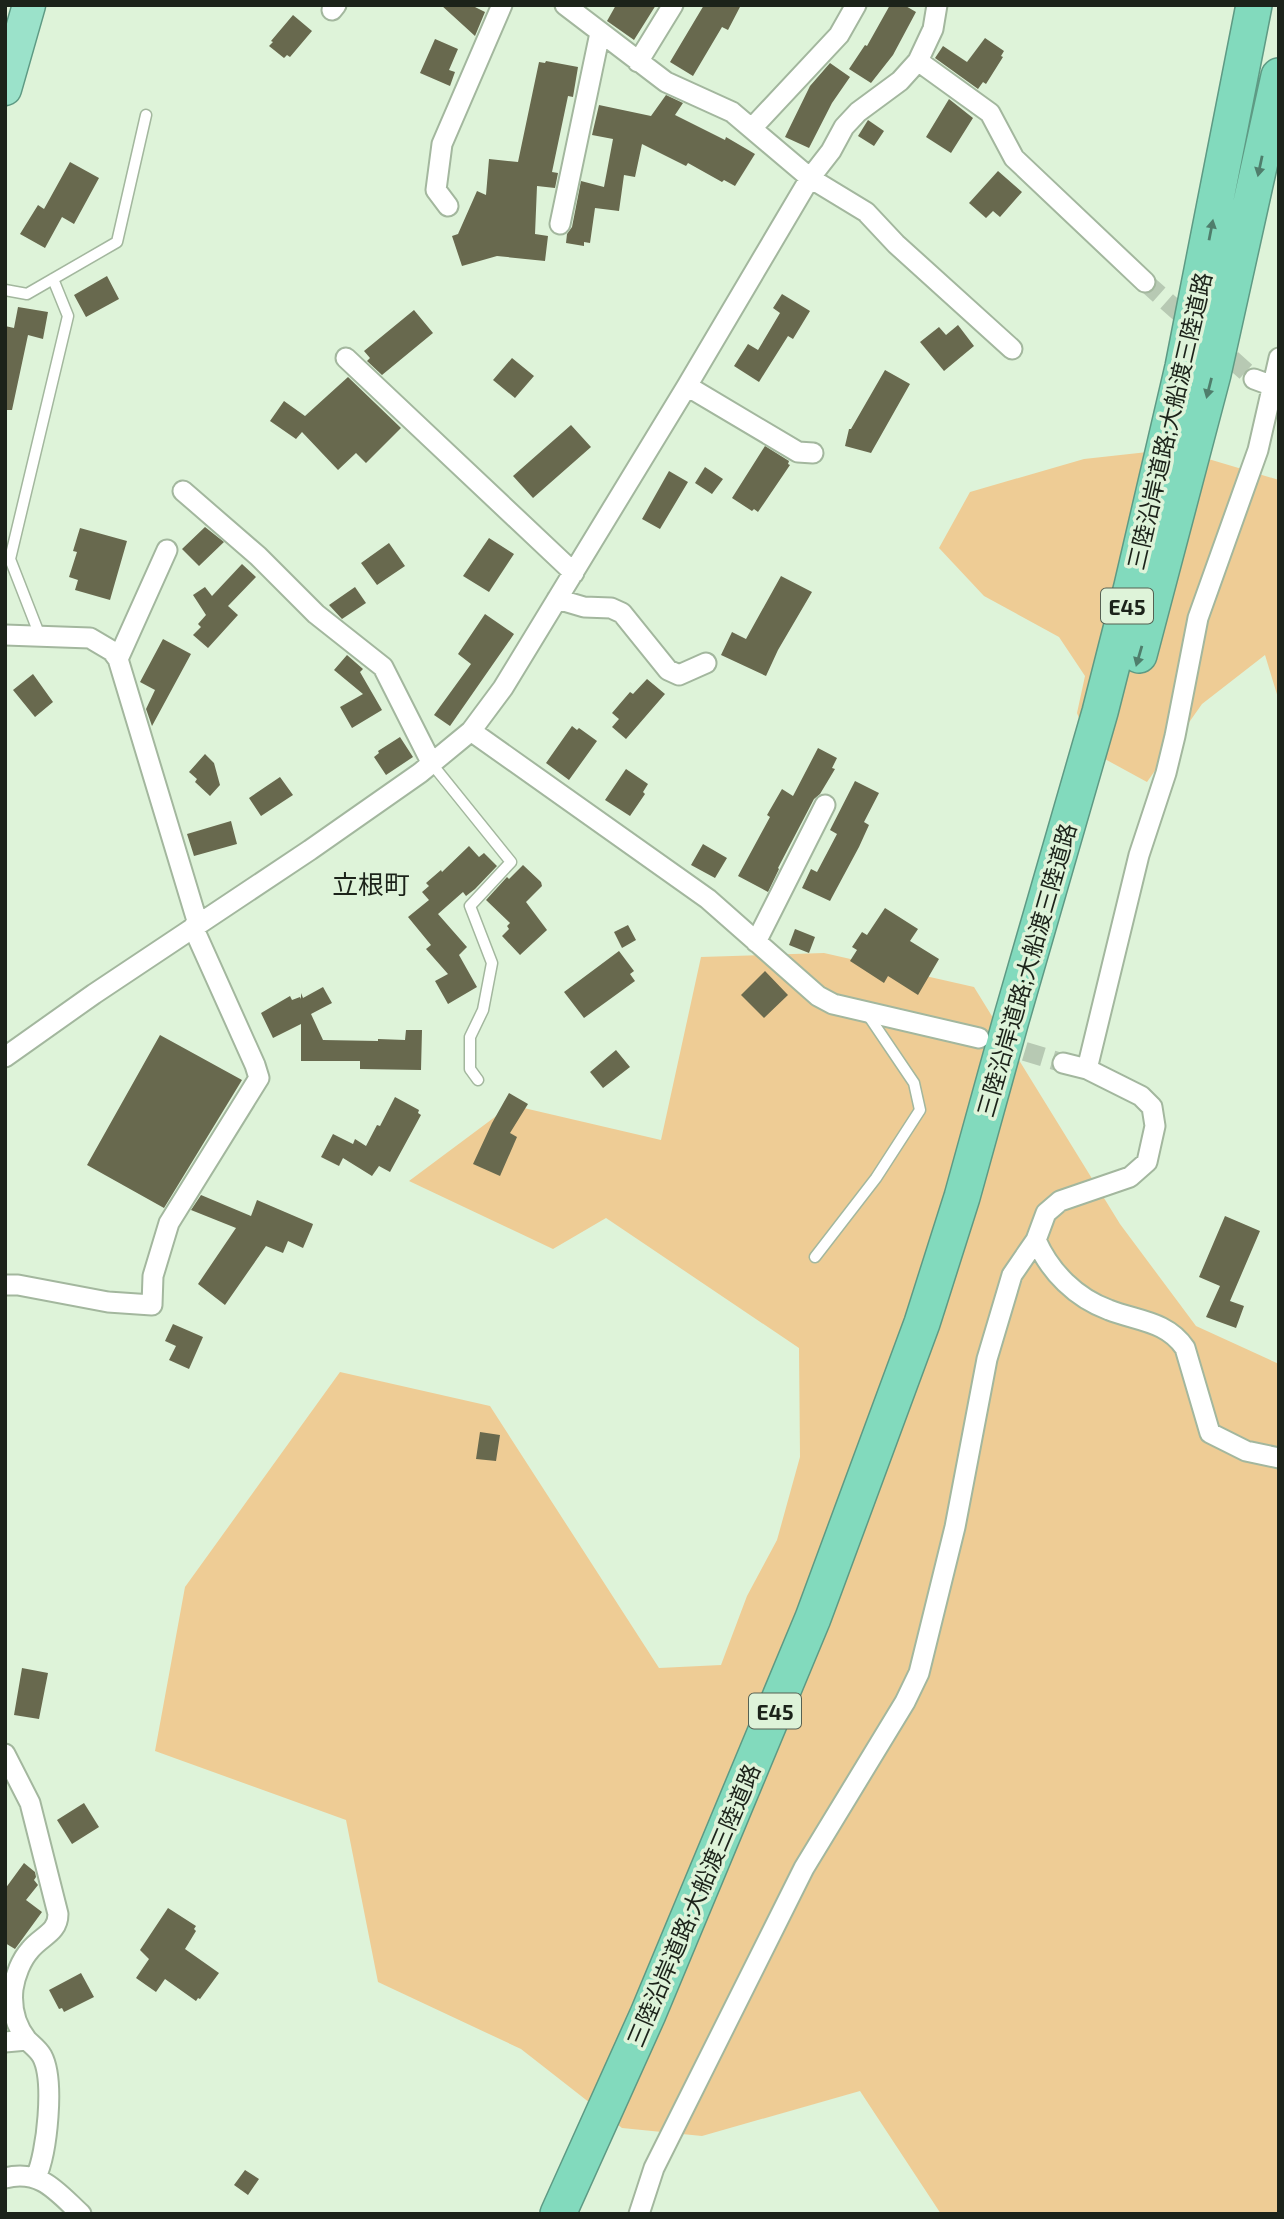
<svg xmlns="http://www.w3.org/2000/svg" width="1284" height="2219" viewBox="0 0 1284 2219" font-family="'Exo 2','Noto Sans JP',sans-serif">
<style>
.green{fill:#eecc95}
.building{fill:#68694e}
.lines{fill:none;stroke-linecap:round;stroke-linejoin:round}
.minor-tunnel{stroke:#b7c9b3;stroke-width:19;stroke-dasharray:19 10;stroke-linecap:butt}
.service-casing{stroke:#a3b79e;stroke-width:13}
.minor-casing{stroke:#a3b79e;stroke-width:23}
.trunk-casing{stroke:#5e9a84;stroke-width:35}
.motorway-casing{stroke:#5e9a84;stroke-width:38}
.service{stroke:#fff;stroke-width:10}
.minor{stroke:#fff;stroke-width:19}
.trunk{stroke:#9be2ca;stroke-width:32}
.motorway{stroke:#82dabd;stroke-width:35}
.oneway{fill:#4f7e6c}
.labels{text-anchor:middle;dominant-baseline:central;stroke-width:7;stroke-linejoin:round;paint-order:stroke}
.shield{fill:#def3d9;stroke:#566153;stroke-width:2}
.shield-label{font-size:21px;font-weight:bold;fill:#1c231a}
.street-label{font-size:23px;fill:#1c231a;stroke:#def3d9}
.quarter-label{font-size:26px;fill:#1c231a;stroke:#def3d9}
</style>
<rect width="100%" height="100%" fill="#def3d9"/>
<path class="green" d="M1175,449L1279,480V701L1265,655L1202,704L1147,782L1092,752L1077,713L1085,676L1059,637L984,596L939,548L970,492L1084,459Z
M824,953L974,987L1120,1224L1196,1326L1279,1364V2214H941L860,2091L702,2136L622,2128L521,2049L378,1982L346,1820L155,1751L185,1587L340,1372L490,1406L659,1668L721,1665L747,1596L777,1540L800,1457L799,1348L606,1218L553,1249L409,1181L511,1105L661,1140L701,957Z"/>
<path class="building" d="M441,5H471L485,12L475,36Z
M616,5H656L634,40L607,21Z
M704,5H741L728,30L722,27L693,76L670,62Z
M890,5H904L916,12L893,55L871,83L849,69L865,45L867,46Z
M293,15L312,31L290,57L287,55L284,58L269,46L273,42L271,41Z
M985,38L1004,51L1001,56L1003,57L986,84L983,82L978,89L935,58L943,46L967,62Z
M435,39L458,49L449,70L455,72L450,86L420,73Z
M546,61L578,67L573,97L568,96L552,172L558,173L555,188L537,186L535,234L548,236L545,261L497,256L462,266L452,236L458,234L477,191L486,195L489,159L518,162L539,62L545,63Z
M830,63L850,77L832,103L809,148L785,137L810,86Z
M666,95L683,103L675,115L725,140L726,137L755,154L735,186L724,180L722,182L688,163L686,166L642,144L635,177L624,175L619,211L595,208L590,243L584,242V246L566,243L567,234L572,227L581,181L604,187L613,139L592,135L599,105L651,116Z
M949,99L973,118L951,153L926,137Z
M868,120L884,131L874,146L858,136Z
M70,162L99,178L74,224L62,217L45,248L20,234L38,205L44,209Z
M998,171L1022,192L1000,217L993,211L986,218L969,203Z
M107,276L119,299L86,317L74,295Z
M782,294L810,311L793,339L788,336L759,382L734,366L748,344L758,350L780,313L773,308Z
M18,307L48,312L43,339L28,335L12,410H5V326L14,328Z
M414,310L433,333L382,375L367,361L370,358L364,351Z
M958,325L974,346L944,371L920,342L939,327L946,335Z
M512,358L534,376L515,398L493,380Z
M885,370L910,384L871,453L845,446L849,429H851Z
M348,377L401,428L366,463L356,453L338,470L302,432L296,439L270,421L284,401L305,416Z
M571,425L591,447L533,498L513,476Z
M765,446L789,461L788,464L790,465L758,512L754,509L752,511L732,498Z
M705,467L723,479L712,494L695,483Z
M669,471L688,482L660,529L642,519Z
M205,527L224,542L199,566L182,549Z
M80,528L127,541L110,600L75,590L78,580L69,577L77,552L73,551Z
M489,538L514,554L489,592L463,576Z
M389,543L405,566L377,585L361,563Z
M242,564L256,577L228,606L238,615L208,648L193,635L201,627L198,624L206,615L193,595L205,587L212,596Z
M781,576L812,592L778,650L766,676L721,655L732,632L746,639Z
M355,587L366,603L342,619L329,605Z
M485,614L514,634L450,726L434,715L471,664L458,654Z
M163,639L191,654L152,726L146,709L155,690L140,682Z
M347,655L363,669L360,672L382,710L352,728L340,707L363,694L334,670Z
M33,674L53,702L35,717L13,690Z
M647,679L665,694L626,739L612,727L619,719L612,713L630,692L633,694Z
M572,726L577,730L579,728L597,741L569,780L546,763Z
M400,737L413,757L386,775L374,757L379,753L378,751Z
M818,748L837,758L832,768L835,769L820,794L814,799L778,868L779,869L768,892L738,876L770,817L767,815L782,789L793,796Z
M205,754L214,763L220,785L210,796L195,782L197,779L189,772Z
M626,769L648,784L643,792L645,794L630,816L605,800Z
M280,777L293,795L261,816L249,798Z
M855,781L879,793L864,822L869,825L859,847L830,901L802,888L811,869L817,872L837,834L830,830Z
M231,821L237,844L194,856L187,834Z
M703,844L727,858L715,878L691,865Z
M469,846L479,857L484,853L497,866L475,889L466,896L463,892L438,914L467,947L459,955L477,987L448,1004L435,981L448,974L426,949L431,945L408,917L429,900L422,892L429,886L426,883L441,870L442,872Z
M523,865L541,882L542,886L526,902L547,930L520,955L502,936L509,929L507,926L510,923L486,900L507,877L509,879Z
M885,908L918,929L910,941L939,959L918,995L888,976L884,983L850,961L857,950L852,947L862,932L867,935Z
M628,925L636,940L622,948L614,932Z
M795,929L815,937L809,953L789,945Z
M619,951L634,971L630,974L635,981L584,1018L564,992Z
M765,971L788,995L764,1018L741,995Z
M323,987L332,1003L311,1014L323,1040L378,1041V1039L405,1040L406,1030H422L421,1070L360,1069V1061H301V1024L273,1038L261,1013L290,996L292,1000L300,997L301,999V993L303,998Z
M160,1035L242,1080L164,1208L87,1165Z
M616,1050L630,1067L603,1088L590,1072Z
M509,1093L528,1104L510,1133L517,1137L500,1176L473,1164L492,1123Z
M395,1097L419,1110L418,1113L421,1115L390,1172L379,1166L372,1176L343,1158L339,1166L321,1157L333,1134L353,1144L355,1139L366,1146L377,1125L380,1126Z
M201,1195L251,1216L257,1200L313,1224L312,1227L303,1248L288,1241L283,1253L266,1246L225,1305L198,1284L236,1228L191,1210Z
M1225,1216L1260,1231L1230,1301L1244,1306L1236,1328L1206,1317L1220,1286L1199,1277Z
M173,1324L203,1337L189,1369L169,1360L176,1346L165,1341Z
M480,1432L500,1435L496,1461L476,1459Z
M22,1668L48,1673L39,1719L14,1715Z
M84,1803L99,1827L72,1844L57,1820Z
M24,1863L35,1872L36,1877L34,1880L38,1885L26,1900L42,1912L15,1949L5,1943V1889Z
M168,1908L196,1926L194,1929L196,1931L185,1949L219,1973L200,1999L198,1998L196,2001L165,1979L156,1992L136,1978L149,1959L140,1950Z
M81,1973L94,1997L64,2012L62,2008L59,2009L49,1990Z
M245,2170L259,2179L248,2195L234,2185Z"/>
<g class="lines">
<path class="minor-tunnel" d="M1145,282L1254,379
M997,1043L1063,1063"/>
<defs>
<path id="service" d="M5,290L27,294L117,242L146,115
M40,636L10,559L68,316L53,279
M432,764L511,862L470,906L492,963L483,1010L470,1037V1069L478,1080
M815,1257L876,1178L920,1110L914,1083L868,1015"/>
<path id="minor" d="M565,5L666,82L732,112L810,178L866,212L896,244L1012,349
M332,10L336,5
M918,61L990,113L1014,158L1145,282
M638,62L673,5
M752,128L839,35L856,5
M448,206L436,190L442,144L502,5
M560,224L600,33
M346,358L574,573
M1254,379L1273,386
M687,386L798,452L813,453
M183,491L258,556L316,614L383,667L432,764
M557,599L584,607L611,608L622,613L668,670L679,675L706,663
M5,635L90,638L112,651L118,659L198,924
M118,659L167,550
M471,731L708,899L818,996L833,1004L979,1038
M756,942L825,805
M5,1057L94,994L310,850L420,773L471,731L503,688L687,386L810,178L831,151L844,127L858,112L900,81L918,61L933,29L937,5
M1087,1069L1139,855L1166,773L1175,736L1198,618L1258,450L1279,358
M1036,1240C1050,1272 1076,1298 1109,1310C1137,1321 1167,1321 1185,1348L1210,1433L1246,1451L1279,1458
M5,1285H18L108,1302L152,1305L153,1276L169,1223L259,1078L255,1065L193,927
M5,1754L30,1803L58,1914C58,1933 41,1936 30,1950C21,1960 15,1976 13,1989C11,2008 15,2025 27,2040C32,2045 38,2049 42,2056C55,2080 47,2153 36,2177
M5,2042L27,2040
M5,2178C41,2169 57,2192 81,2214
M639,2214L654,2168L804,1868L905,1702L919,1673L955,1527L987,1359L1012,1275L1036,1240L1046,1213L1060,1201L1130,1177L1147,1162L1155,1126L1152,1107L1141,1096L1087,1069L1063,1063"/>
<path id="trunk" d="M5,89L29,5"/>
<path id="motorway" d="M1139,655L1213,374L1279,76
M558,2214L648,2014L813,1618L922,1323L962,1197L1011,1020L1100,712L1132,586L1183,367L1254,5"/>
</defs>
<use href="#service" class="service-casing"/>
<use href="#minor" class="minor-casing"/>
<use href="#trunk" class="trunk-casing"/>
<use href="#motorway" class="motorway-casing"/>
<use href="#service" class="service"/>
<use href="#minor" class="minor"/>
<use href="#trunk" class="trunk"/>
<use href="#motorway" class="motorway"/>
</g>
<defs><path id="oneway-solid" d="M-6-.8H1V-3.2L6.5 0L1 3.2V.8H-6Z" transform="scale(1.75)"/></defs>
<g class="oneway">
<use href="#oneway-solid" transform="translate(1260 166) rotate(102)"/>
<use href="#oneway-solid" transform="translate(1211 230) rotate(-79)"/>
<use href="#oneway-solid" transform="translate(1209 388) rotate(104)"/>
<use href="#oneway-solid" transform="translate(1139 656) rotate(106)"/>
</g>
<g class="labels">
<g class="shield">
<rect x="1101" y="588.5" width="52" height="35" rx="5"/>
<rect x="749" y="1693.5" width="52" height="35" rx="5"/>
</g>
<g class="shield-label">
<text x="1127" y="606">E45</text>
<text x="775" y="1711">E45</text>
</g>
<g class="street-label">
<text transform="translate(1169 421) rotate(-77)">三陸沿岸道路;大船渡三陸道路</text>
<text transform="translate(1026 970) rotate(-74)">三陸沿岸道路;大船渡三陸道路</text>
<text transform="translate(693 1905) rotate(-67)">三陸沿岸道路;大船渡三陸道路</text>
</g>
<g class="quarter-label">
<text x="371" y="883">立根町</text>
</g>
</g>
<rect width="1284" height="2219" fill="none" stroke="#1c231a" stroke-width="14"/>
</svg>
